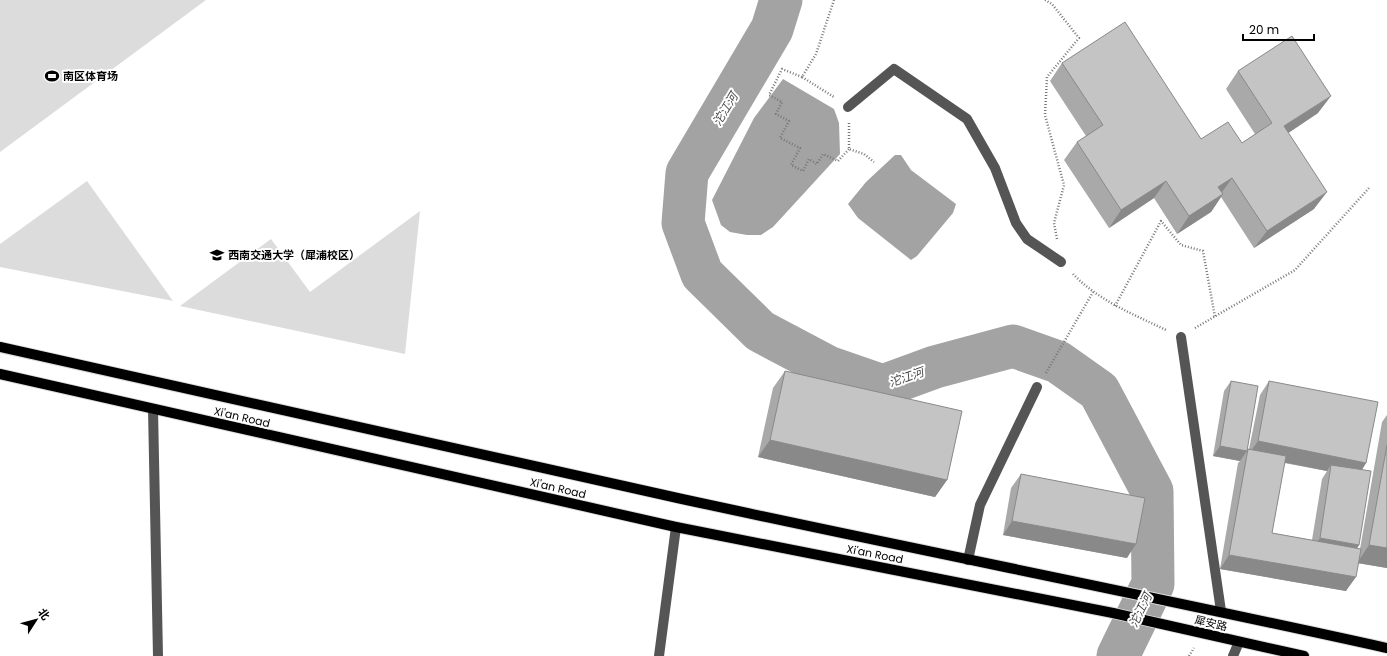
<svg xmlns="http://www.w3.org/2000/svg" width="1387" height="656" viewBox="0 0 1387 656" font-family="Poppins,'Noto Sans SC',sans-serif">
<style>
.green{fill:#dcdcdc}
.water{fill:#a3a3a3}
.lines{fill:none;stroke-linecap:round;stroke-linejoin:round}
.river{stroke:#a3a3a3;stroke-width:43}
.major-casing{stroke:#dbdbdb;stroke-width:12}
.path{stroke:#777;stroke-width:2.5;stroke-dasharray:1 2;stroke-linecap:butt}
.minor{stroke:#555;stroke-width:10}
.major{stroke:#000;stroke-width:10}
.wall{fill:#a9a9a9;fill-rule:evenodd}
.shaded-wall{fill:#898989}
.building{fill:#c4c4c4;stroke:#898989}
.labels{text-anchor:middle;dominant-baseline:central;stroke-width:4;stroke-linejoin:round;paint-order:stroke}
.poi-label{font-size:11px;font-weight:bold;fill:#000;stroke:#fff;text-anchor:start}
.street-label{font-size:11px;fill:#000;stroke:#fff}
.water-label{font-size:12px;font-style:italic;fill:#444;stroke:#fff}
</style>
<rect width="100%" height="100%" fill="#fff"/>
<path class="green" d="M0,0H206L0,152Z
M87,181L173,301L0,267V244Z
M420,211L405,354L180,306L271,239L310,292Z"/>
<path class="water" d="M783,79L834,109L839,123L840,154L773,227L761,235H747L730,232L721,225L712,200L754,118Z
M895,155H901L911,170L956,204L953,213L917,256L911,260L858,218L848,204L866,182Z"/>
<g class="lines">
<path class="river" d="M781,0L772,29L687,173L683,223L702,274L760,331L828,367L883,386L935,367L1013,346L1058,362L1099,391L1152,491L1153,584L1118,656"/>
<defs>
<path id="major" d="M0,347C227,398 454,450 682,499C917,550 1152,596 1387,648
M0,374L676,527L1113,613L1304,656"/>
</defs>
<use href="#major" class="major-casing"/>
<path class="path" d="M834,0L816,54L802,77L834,97
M1045,0L1052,4L1079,38L1047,77L1045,115L1064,185L1054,223L1057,239
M802,77L782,69L769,95L782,102L776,114L789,121L780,138L800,148L791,165L803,171L809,159L817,164L823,154L838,161L849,149
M849,123V149L864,154L874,162
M1073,274C1099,301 1133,314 1166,330
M1115,306L1161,221L1181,245L1203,251L1215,317
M1195,328L1295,270L1369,188
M1046,373L1093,292
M1189,656L1194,648"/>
<path class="minor" d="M848,107L894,69L967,119L995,168L1016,223L1027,239L1061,262
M1181,337L1221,611
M153,409L158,656
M968,560L980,505L1037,387
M659,656L676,527
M1233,656L1239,642"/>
<use href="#major" class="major"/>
</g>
<path class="wall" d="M1062,63L1201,139L1242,143L1255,134L1226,89L1238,71L1318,113L1288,133L1314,209L1254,248L1221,197L1211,212L1177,234L1154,198L1109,228L1064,160L1077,142L1086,136L1050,81Z
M785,371L947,480L935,497L758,457L773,388Z
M1231,381L1247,450L1249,449L1260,395L1269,381L1366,463L1362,470L1359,545L1357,548L1360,549L1382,422L1387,415V568L1358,563L1346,591L1220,569L1238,463L1240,461L1213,456L1224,391ZM1284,463L1327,471L1322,479L1312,540L1272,533Z
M1021,474L1127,558L1003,535L1011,488Z"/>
<path class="shaded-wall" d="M1331,96L1318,113L1272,144L1284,126Z
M1232,178L1220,195L1218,187Z
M1166,181L1154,198L1109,228L1121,210Z
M1327,192L1314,209L1254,248L1267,231Z
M1223,194L1211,212L1177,234L1189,216Z
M770,440L947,480L935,497L758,457Z
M1258,441L1366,463L1357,477L1331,465L1327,471L1248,455Z
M1220,446L1247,451L1240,461L1213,456Z
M1012,521L1136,544L1127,558L1003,535Z
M1320,538L1359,545L1350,559L1310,552Z
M1369,545L1387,548V568L1357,563Z
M1229,555L1356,577L1346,591L1220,569Z"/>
<path class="building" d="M1125,22L1201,139L1228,122L1242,143L1272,123L1238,71L1292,36L1331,96L1284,126L1327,192L1267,231L1232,178L1218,187L1223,194L1189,216L1166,181L1121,210L1077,142L1103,125L1062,63Z
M785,371L962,411L947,480L770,440Z
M1231,381L1258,386L1247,451L1220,446Z
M1269,381L1378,402L1366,463L1258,441Z
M1387,445V548L1369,545Z
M1248,449L1286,456L1272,533L1361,549L1356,577L1229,555Z
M1331,465L1371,471L1359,545L1320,538Z
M1021,474L1145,498L1136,544L1012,521Z"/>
<defs>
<symbol id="stadium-bare" viewBox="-9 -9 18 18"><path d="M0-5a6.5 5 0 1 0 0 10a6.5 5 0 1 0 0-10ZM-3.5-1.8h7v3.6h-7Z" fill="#000" stroke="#fff" stroke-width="2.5" paint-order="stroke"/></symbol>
<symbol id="university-bare" viewBox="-9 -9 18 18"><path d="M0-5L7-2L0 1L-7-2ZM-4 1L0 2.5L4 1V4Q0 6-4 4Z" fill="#000" stroke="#fff" stroke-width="2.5" paint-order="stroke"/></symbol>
</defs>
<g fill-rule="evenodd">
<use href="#stadium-bare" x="42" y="66" width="20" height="20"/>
<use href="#university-bare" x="207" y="245" width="20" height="20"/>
</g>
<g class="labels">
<g class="poi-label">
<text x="63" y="76">南区体育场</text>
<text x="228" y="255">西南交通大学（犀浦校区）</text>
</g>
<g class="street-label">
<text transform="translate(242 417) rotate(13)">Xi'an Road</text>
<text transform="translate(558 488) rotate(13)">Xi'an Road</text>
<text transform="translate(875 554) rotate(11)">Xi'an Road</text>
<text transform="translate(1211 623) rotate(13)">犀安路</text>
</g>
<g class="water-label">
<text transform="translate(725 109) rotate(-59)">沱江河</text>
<text transform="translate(906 377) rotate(-19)">沱江河</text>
<text transform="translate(1140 610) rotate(-64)">沱江河</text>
</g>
</g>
<g transform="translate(36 620) rotate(54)" stroke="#ffffff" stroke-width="3" paint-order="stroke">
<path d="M0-3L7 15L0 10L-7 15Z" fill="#000000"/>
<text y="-6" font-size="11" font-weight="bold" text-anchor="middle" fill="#000000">北</text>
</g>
<path d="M1243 34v6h71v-6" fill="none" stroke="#000000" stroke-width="2"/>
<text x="1249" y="34" font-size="12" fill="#000000" stroke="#ffffff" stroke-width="3" paint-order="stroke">20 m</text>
</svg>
